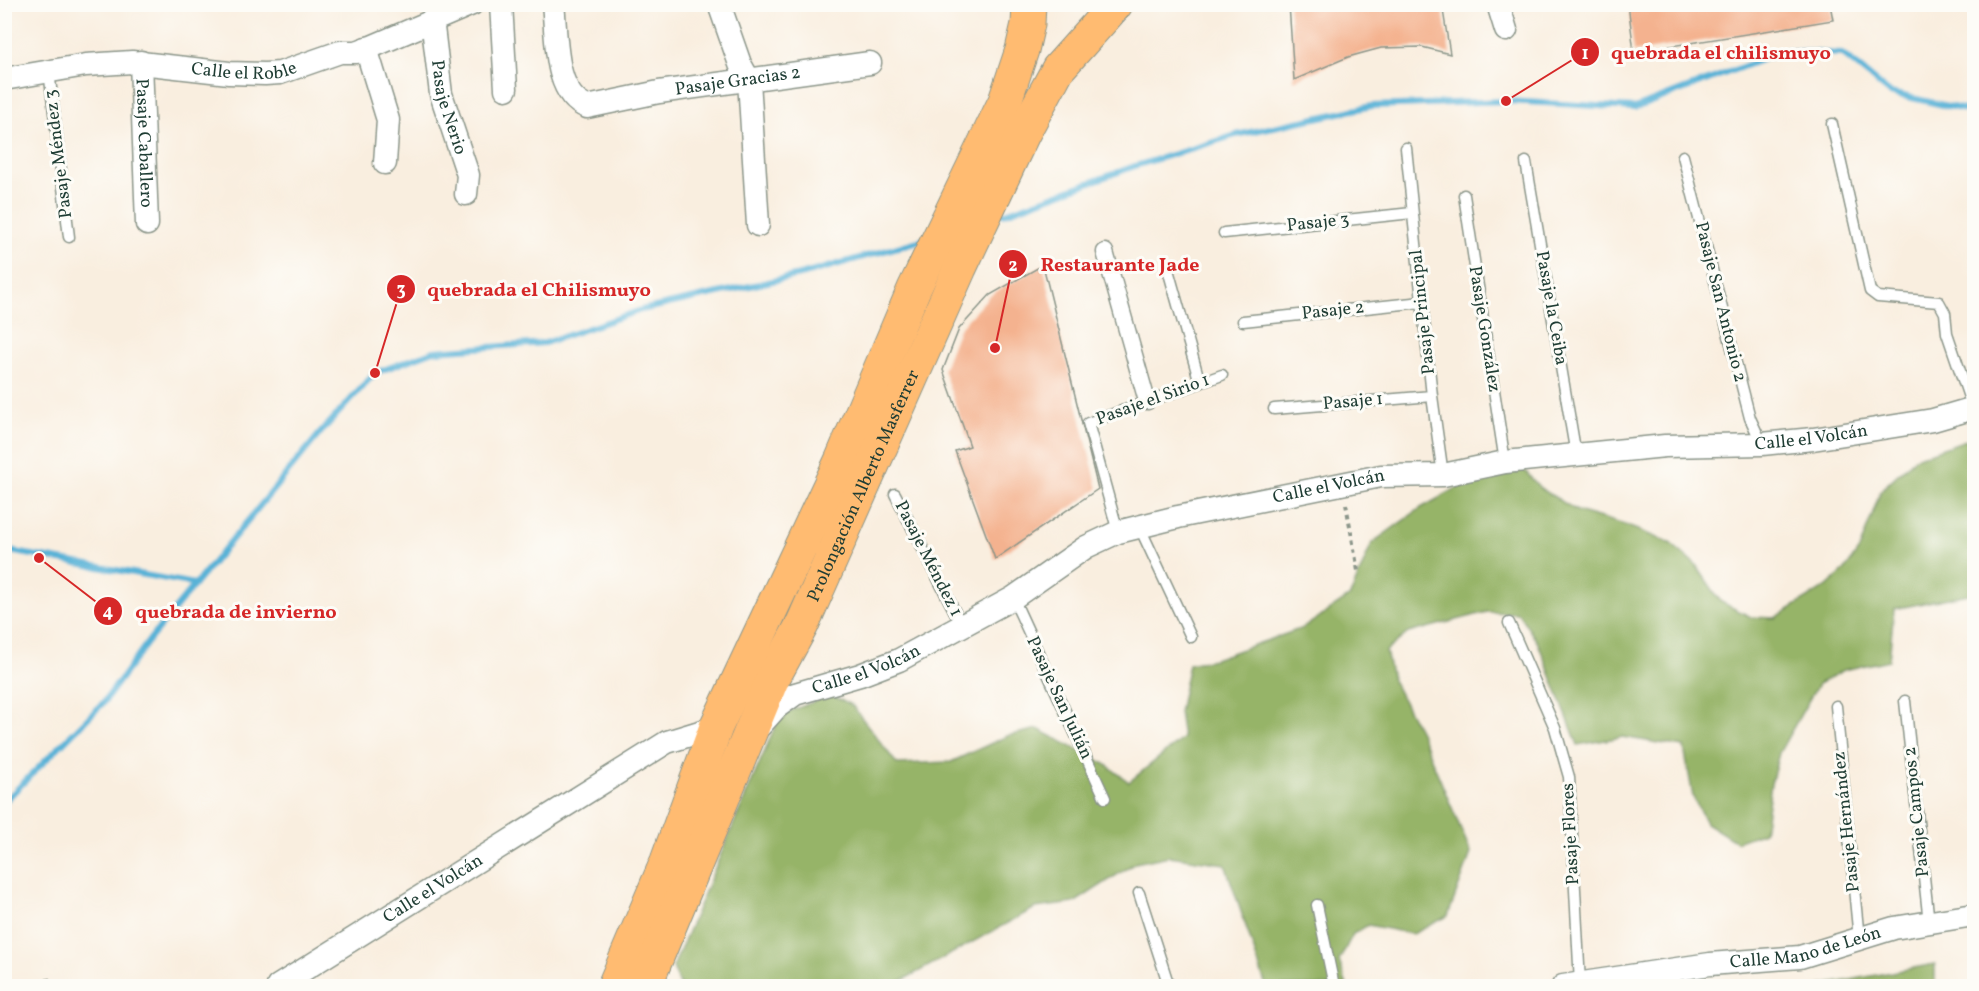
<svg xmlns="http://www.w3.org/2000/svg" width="1979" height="991" viewBox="0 0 1979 991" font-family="Vollkorn,serif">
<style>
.forest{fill:#96b467;stroke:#5a784e;stroke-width:1.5}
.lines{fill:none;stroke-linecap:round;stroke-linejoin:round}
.stream{stroke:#59b2d7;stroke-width:6}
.building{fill:#f4b28f}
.service-casing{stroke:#8c968a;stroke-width:13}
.pedestrian-casing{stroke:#8c968a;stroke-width:19}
.minor-casing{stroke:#8c968a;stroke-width:25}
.primary-casing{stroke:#8c968a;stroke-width:35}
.path{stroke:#8c968a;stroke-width:4;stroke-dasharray:4.5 4.5;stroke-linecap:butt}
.service{stroke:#fff;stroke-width:10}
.pedestrian{stroke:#fff;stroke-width:16}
.minor{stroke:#fff;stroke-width:22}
.primary{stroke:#ffbb71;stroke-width:33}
.labels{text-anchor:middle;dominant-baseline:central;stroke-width:6;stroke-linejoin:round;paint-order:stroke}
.street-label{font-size:18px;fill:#1f3d34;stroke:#fdfcf7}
.leader{fill:none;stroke:#d62828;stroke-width:2}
.callout-dot{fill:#d62828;stroke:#fdfcf7;stroke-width:2}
.mark-label{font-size:18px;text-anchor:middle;font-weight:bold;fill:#fff}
.callout-label{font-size:20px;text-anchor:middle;font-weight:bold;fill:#d62828;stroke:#fdfcf7;stroke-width:6;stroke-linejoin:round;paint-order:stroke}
</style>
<rect width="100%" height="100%" fill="#fdfcf7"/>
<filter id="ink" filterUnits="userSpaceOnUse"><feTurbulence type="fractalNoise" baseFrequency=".0167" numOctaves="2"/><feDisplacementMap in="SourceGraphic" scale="12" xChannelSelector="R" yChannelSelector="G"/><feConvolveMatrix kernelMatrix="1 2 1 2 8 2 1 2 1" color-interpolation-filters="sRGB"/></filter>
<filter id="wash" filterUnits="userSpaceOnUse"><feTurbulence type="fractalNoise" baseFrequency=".008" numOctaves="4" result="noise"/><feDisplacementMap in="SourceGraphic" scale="24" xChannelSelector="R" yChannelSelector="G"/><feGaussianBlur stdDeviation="1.35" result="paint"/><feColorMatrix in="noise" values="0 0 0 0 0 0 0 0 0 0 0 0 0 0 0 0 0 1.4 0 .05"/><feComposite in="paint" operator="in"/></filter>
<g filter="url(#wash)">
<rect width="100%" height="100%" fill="#f9eedf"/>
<path class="forest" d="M1974,437V593L1894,609L1889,660L1844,670L1818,684L1779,753L1771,784L1764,832L1736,842L1706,823L1693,797L1684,747L1622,737L1578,745L1538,643L1518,613L1487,612L1408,633L1386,651L1392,679L1420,732L1471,853L1448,916L1413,934L1368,925L1353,934L1339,961L1347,986H1266L1225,864L1169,856L1135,863L1074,903L1035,908L892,986H680L673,967L780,715L830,695L852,705L897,764L951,762L1007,736L1038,729L1105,764L1129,782L1183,738L1179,712L1189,664L1214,659L1303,628L1350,596L1372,543L1421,508L1484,473L1521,466L1540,488L1577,511L1625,525L1670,543L1696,565L1721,602L1751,617L1775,618L1826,587L1845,570L1860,548L1881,490L1915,458Z
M1935,964V986H1818Z"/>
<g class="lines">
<path class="stream" d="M1003,214L1135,166L1236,135L1372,106L1506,101L1635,108L1784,51L1842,54L1890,93L1974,112
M4,550L195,584
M4,802L104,702L150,639L321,432L375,373L434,351L545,343L641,310L804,274L922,240"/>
</g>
<g id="blocks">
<path class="building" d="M1289,4H1442L1450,54L1422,47L1381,48L1348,57L1294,80Z
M1628,4H1830L1833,20L1634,52Z
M1043,265L1098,489L995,559L955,451L970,446L943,370L959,329L990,295Z"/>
</g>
</g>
<g filter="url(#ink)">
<use href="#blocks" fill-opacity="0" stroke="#8c968a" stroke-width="1.5"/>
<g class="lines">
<defs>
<path id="service" d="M49,71L69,237
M1832,124L1870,291L1878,297L1939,302L1945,313L1947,333L1973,409
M1406,148L1432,396L1443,475
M1683,156L1750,418L1762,444
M1526,162L1576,455
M1464,195L1505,462
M1224,233L1412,213
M1169,273L1200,383
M1243,321L1422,302
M1274,409L1432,396
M895,494L961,624
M1140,528L1191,637
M1118,532L1088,423L1222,375
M1013,598L1105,798
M1509,623L1555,728L1569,777L1580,984
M1905,701L1929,923
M1836,706L1859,939
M1139,893L1169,986
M1317,905L1334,986"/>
<path id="pedestrian" d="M1105,252L1147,401"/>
<g id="minor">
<path d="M501,4L506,89"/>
<path id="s1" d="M553,4C557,36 553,94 587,107L659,92L870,63"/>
<path d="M719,4L740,64L749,80L758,225"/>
<path d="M1498,4L1506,30"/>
<path id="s2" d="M432,19L441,94L468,175L466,194"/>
<path d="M366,48L388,120L385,163"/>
<path id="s3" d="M141,62L147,224"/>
<path id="s4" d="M4,79L86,65L132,62L229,73L265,74L280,73L340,52H356L371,47L472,4"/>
<path id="s5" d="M760,726L777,707L795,694L860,675L899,660L1013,598L1086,547L1118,532L1178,517L1381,476L1443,475L1505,462L1665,446L1762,444L1813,439L1933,420L1974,408"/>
<path id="s6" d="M278,986L667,742L716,727"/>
<path id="s7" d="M1563,986L1710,964L1800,957L1894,928L1974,915"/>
</g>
<g id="primary">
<path d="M614,986L667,861L716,727L841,461L914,289L1005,101L1022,50L1028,24L1029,4"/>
<path id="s8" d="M645,986L772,680L802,625L960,268L1023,134L1058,69L1116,4"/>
</g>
</defs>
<use href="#service" class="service-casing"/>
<use href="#pedestrian" class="pedestrian-casing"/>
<use href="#minor" class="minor-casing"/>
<use href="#primary" class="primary-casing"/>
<path class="path" d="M1346,504L1358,571
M48,978L49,986"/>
<use href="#service" class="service"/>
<use href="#pedestrian" class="pedestrian"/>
<use href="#minor" class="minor"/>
<use href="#primary" class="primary"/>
</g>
</g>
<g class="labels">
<g class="street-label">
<text stroke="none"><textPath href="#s4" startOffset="242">Calle el Roble</textPath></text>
<text stroke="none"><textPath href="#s1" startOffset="267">Pasaje Gracias 2</textPath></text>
<text stroke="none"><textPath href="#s2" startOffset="90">Pasaje Nerio</textPath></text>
<text stroke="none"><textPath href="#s3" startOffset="81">Pasaje Caballero</textPath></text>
<text transform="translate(59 154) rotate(-97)">Pasaje Méndez 3</text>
<text transform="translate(1318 223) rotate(-6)">Pasaje 3</text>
<text transform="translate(1720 302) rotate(76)">Pasaje San Antonio 2</text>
<text transform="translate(1551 308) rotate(80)">Pasaje la Ceiba</text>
<text transform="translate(1333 311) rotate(-6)">Pasaje 2</text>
<text transform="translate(1423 312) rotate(-96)">Pasaje Principal</text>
<text transform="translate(1484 329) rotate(81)">Pasaje González</text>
<text transform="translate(1153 400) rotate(-20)">Pasaje el Sirio 1</text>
<text transform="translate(1353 402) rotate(-5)">Pasaje 1</text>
<text stroke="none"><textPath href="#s5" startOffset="1113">Calle el Volcán</textPath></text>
<text stroke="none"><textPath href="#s8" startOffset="546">Prolongación Alberto Masferrer</textPath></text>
<text stroke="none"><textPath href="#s5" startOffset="627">Calle el Volcán</textPath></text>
<text transform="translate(928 559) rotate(63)">Pasaje Méndez 1</text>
<text stroke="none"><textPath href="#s5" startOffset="123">Calle el Volcán</textPath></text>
<text transform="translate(1059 698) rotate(65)">Pasaje San Julián</text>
<text transform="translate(1917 812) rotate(-96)">Pasaje Campos 2</text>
<text transform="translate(1847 822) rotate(-96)">Pasaje Hernández</text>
<text transform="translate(1571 834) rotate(-93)">Pasaje Flores</text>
<text stroke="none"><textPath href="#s6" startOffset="183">Calle el Volcán</textPath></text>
<text stroke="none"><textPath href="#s7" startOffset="246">Calle Mano de León</textPath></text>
</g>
</g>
<path class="leader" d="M1506 101L1585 52M995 348L1013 264M375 373L401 289M39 558L108 611"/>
<g class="callout-dot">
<circle cx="1506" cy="101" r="6"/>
<circle cx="995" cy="348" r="6"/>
<circle cx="375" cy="373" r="6"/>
<circle cx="39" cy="558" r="6"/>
<circle cx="1585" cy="52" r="15"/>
<circle cx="1013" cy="264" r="15"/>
<circle cx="401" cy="289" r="15"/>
<circle cx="108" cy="611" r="15"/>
</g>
<g class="mark-label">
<text x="1585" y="59">1</text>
<text x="1013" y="271">2</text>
<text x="401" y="295">3</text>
<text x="108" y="617">4</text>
</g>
<g class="callout-label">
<text x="1721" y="59">quebrada el chilismuyo</text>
<text x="1120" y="271">Restaurante Jade</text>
<text x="539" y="296">quebrada el Chilismuyo</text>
<text x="236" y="618">quebrada de invierno</text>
</g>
<rect width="1979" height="991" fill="none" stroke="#fdfcf7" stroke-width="24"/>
</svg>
